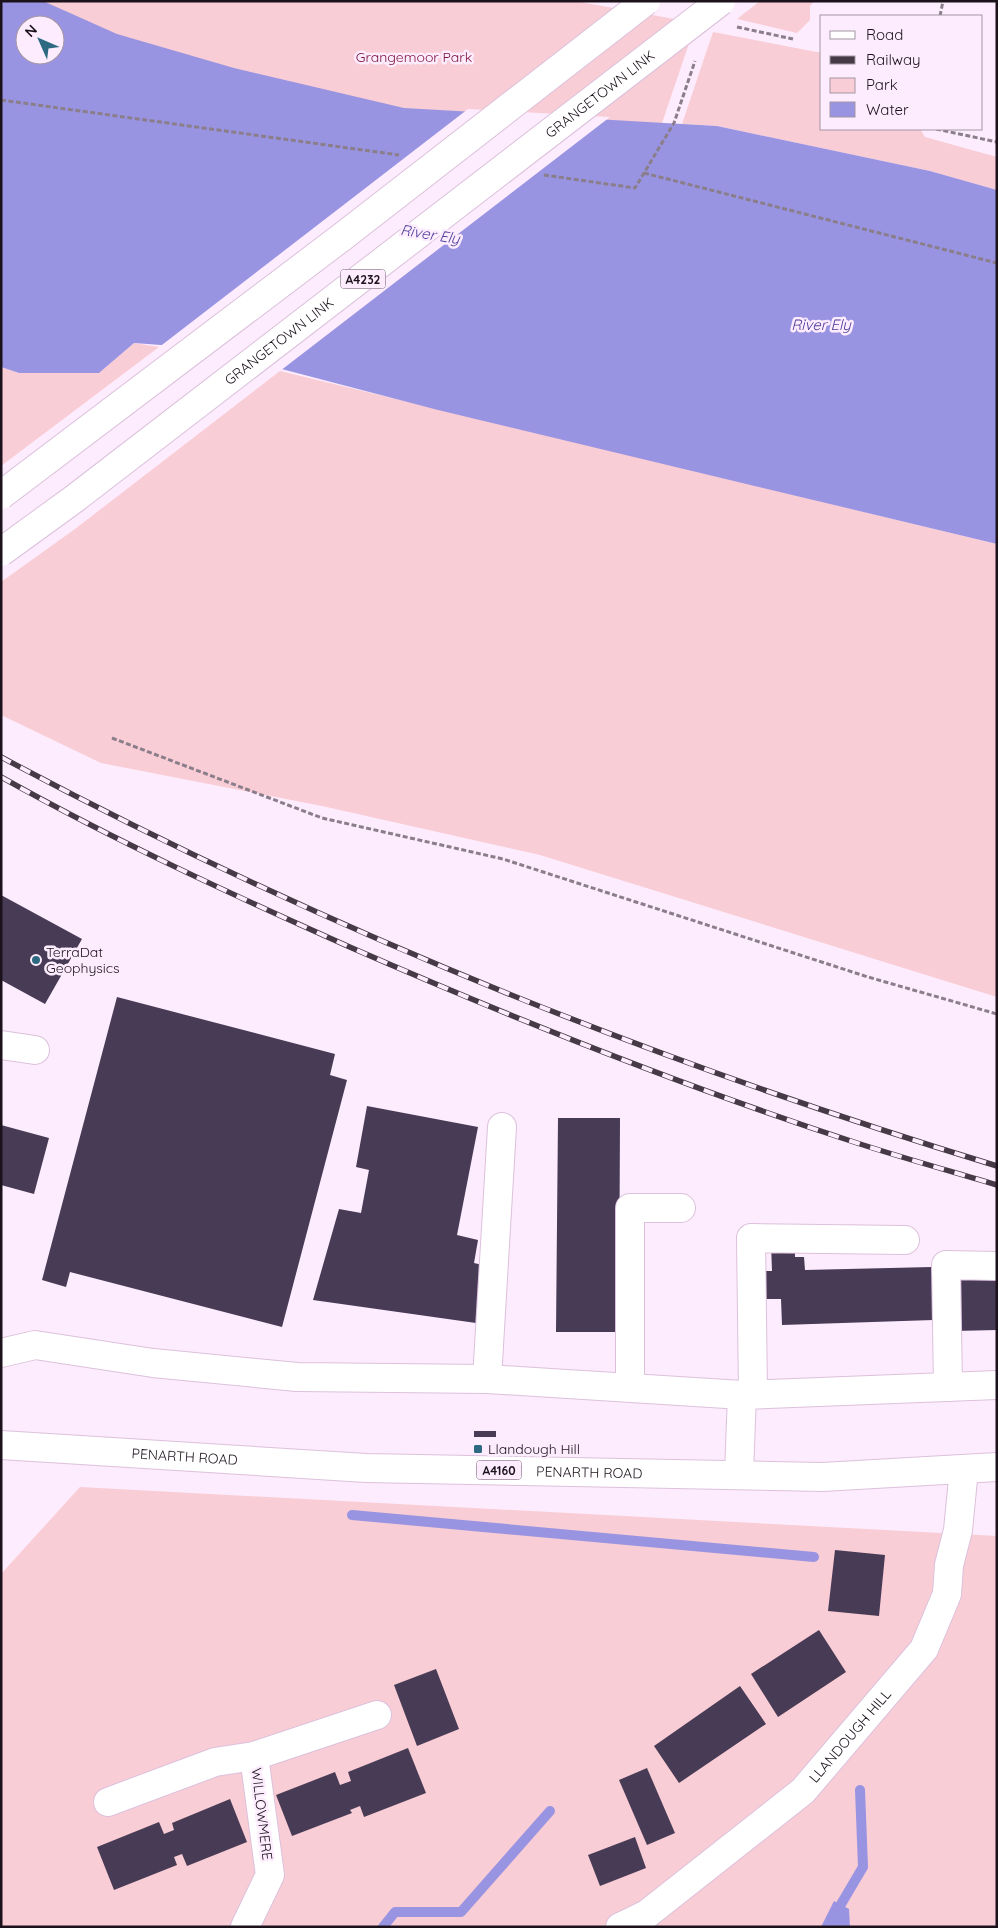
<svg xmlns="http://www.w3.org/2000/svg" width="998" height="1928" viewBox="0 0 998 1928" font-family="Quicksand,sans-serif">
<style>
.green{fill:#f9cdd5}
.water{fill:#9994e2;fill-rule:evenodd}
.pier{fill:#fdecfd}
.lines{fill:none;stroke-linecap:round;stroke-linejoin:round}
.stream{stroke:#9994e2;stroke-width:10}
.building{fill:#483b56}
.minor-casing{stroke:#dcc1dc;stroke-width:30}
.major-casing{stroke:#dcc1dc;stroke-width:30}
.path{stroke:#8b7e8b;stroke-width:3;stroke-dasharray:5 2.5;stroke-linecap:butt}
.minor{stroke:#fff;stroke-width:28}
.major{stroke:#fff;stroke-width:28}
.rail-casing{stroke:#463a46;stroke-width:5.5}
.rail{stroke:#fdecfd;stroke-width:4;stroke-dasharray:11;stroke-linecap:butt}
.major-bridge-casing{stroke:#dcc1dc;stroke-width:30;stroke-linecap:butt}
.major-bridge{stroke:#fff;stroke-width:28}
.poi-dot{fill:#2d6a81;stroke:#fdecfd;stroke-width:2}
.labels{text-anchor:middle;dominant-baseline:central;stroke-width:5;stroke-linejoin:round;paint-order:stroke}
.shield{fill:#fdecfd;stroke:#605360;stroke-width:1}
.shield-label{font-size:12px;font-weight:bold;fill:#1c121c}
.park-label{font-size:14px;fill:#7d1038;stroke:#fdecfd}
.street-label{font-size:14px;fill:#1c121c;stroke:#fdecfd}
.poi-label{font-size:14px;fill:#1c121c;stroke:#fdecfd;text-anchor:start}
.water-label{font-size:15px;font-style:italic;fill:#4d409b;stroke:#fdecfd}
</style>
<rect width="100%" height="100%" fill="#fdecfd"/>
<path class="green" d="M1,1H575L696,23L662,123L441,120L142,58Z
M760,1H814L810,6V20L797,33L737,19Z
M713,32L822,53V129H920L925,137L997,157V190L930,171L717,126L682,124Z
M134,343L159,347L1,466V367L19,373H99Z
M280,371L997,544V997L540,855L322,806L101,763L1,715V582L75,529Z
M80,1487L997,1536V1927H1V1574Z"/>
<path class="water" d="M1,1H43L117,34L234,68L404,108L717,126L930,171L997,190V544L438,410L201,348L134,343L99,373H19L1,367ZM25,25H55V55H25Z
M834,1901L849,1909L850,1927H821Z"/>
<path class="pier" d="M468,109L610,117L280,371L200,351L158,348Z"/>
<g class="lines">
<path class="stream" d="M352,1515L814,1557
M383,1927L395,1912H461L550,1811
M832,1927L834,1916L863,1867L860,1790"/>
</g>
<path class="building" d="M1,895L82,939L45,1004L1,980Z
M117,997L335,1054L330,1075L347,1080L282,1327L70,1272L66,1287L42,1280Z
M367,1106L478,1127L457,1235L478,1240L474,1263L487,1266L476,1323L313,1300L339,1209L361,1213L369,1170L356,1167Z
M558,1118H620L619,1332H556Z
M1,1125L49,1138L34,1194L1,1185Z
M771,1244H795V1257H804L805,1270L932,1267L933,1320L782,1325L781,1299H762L761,1271H772Z
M997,1269V1330L954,1331L952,1271Z
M474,1431H496V1437H474Z
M835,1550L885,1555L879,1616L828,1611Z
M819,1630L846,1672L778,1717L751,1674Z
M436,1669L459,1729L417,1746L394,1685Z
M740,1686L766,1724L679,1783L654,1746Z
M408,1748L426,1793L364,1817L360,1806L350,1810L352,1813L292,1836L276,1795L335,1772L340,1785L351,1781L348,1772Z
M647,1768L675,1833L647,1845L619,1780Z
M230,1799L247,1842L187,1866L182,1854L174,1857L177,1865L114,1890L97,1847L159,1822L164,1834L174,1830L172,1823Z
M635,1837L646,1868L600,1886L588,1855Z"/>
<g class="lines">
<defs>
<g id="minor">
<path d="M1,1045L35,1050"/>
<path d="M1,1353L35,1345L153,1363L297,1377L487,1379L742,1395L739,1474"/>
<path d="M487,1379L502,1127"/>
<path d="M948,1387L946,1265L997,1266"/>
<path d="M630,1388V1208H681"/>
<path d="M753,1394L751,1238L905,1240"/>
<path d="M742,1395L997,1385"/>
<path d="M108,1802L215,1762L254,1756L377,1715"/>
<path d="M245,1927L270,1875L254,1756"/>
<path id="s1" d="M620,1927L647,1914L803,1791L924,1649L947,1594L949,1565L958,1530L964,1469"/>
</g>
<g id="major">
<path id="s2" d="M1,1445L366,1468L822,1477L997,1467"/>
</g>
</defs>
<use href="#minor" class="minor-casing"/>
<use href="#major" class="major-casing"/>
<path class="path" d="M940,16L943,1
M737,27L793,39
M1,100L399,155
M936,129L997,142
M644,173L997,263
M544,175L635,188L674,123L695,61
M112,738L322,818L503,859L868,977L997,1014"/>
<use href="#minor" class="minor"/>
<use href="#major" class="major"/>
<defs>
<path id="rail" d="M1,757C319,927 652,1061 997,1166
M1,777C115,841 233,895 352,948C517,1020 685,1087 857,1143C903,1158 950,1171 997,1185"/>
</defs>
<use href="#rail" class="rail-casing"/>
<use href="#rail" class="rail"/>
<defs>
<g id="major-bridge">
<path d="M1,495L342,237L646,1"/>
<path id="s3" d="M1,552L74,499L721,1"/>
</g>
</defs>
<use href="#major-bridge" class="major-bridge-casing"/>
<use href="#major-bridge" class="major-bridge"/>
</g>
<g class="poi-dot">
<circle cx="36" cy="960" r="5"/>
<rect x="473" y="1444" width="10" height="10" rx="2.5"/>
</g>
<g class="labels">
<g class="shield">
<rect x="340.5" y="269.5" width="45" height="19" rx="4"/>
<rect x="476.5" y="1460.5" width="45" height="19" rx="4"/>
</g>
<g class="shield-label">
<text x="363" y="279">A4232</text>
<text x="499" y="1470">A4160</text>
</g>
<g class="park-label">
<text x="414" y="57">Grangemoor Park</text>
</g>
<g class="street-label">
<text stroke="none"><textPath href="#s3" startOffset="754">GRANGETOWN LINK</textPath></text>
<text stroke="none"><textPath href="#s3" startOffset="349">GRANGETOWN LINK</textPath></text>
<text stroke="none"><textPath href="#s2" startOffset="184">PENARTH ROAD</textPath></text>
<text stroke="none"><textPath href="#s2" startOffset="589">PENARTH ROAD</textPath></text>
<text stroke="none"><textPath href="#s1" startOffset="301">LLANDOUGH HILL</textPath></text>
<text transform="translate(262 1814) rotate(83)">WILLOWMERE</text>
</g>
<g class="poi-label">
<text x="46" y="952">TerraDat<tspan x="46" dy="16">Geophysics</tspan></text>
<text x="488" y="1449">Llandough Hill</text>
</g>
<g class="water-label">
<text transform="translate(430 234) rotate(9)">River Ely</text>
<text x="821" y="324">River Ely</text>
</g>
</g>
<rect width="998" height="1928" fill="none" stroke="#1c121c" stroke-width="5"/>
<rect x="820" y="15" width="162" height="115" fill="#fdecfd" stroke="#a395a3"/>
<rect x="830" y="31" width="25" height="8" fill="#ffffff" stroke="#a395a3"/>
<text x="866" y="40" font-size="15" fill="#1c121c">Road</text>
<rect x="830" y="56" width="25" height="8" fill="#463a46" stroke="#a395a3"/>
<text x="866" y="65" font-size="15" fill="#1c121c">Railway</text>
<rect x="830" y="78" width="25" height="15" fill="#f9cdd5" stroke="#a395a3"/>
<text x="866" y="90" font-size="15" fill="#1c121c">Park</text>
<rect x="830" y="102" width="25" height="15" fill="#9994e2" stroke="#a395a3"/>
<text x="866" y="115" font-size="15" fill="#1c121c">Water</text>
<g transform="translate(40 40) rotate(315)"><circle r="24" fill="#fdecfd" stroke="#a395a3"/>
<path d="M0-4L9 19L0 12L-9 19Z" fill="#2d6a81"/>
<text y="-8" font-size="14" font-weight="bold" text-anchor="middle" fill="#1c121c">N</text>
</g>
</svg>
